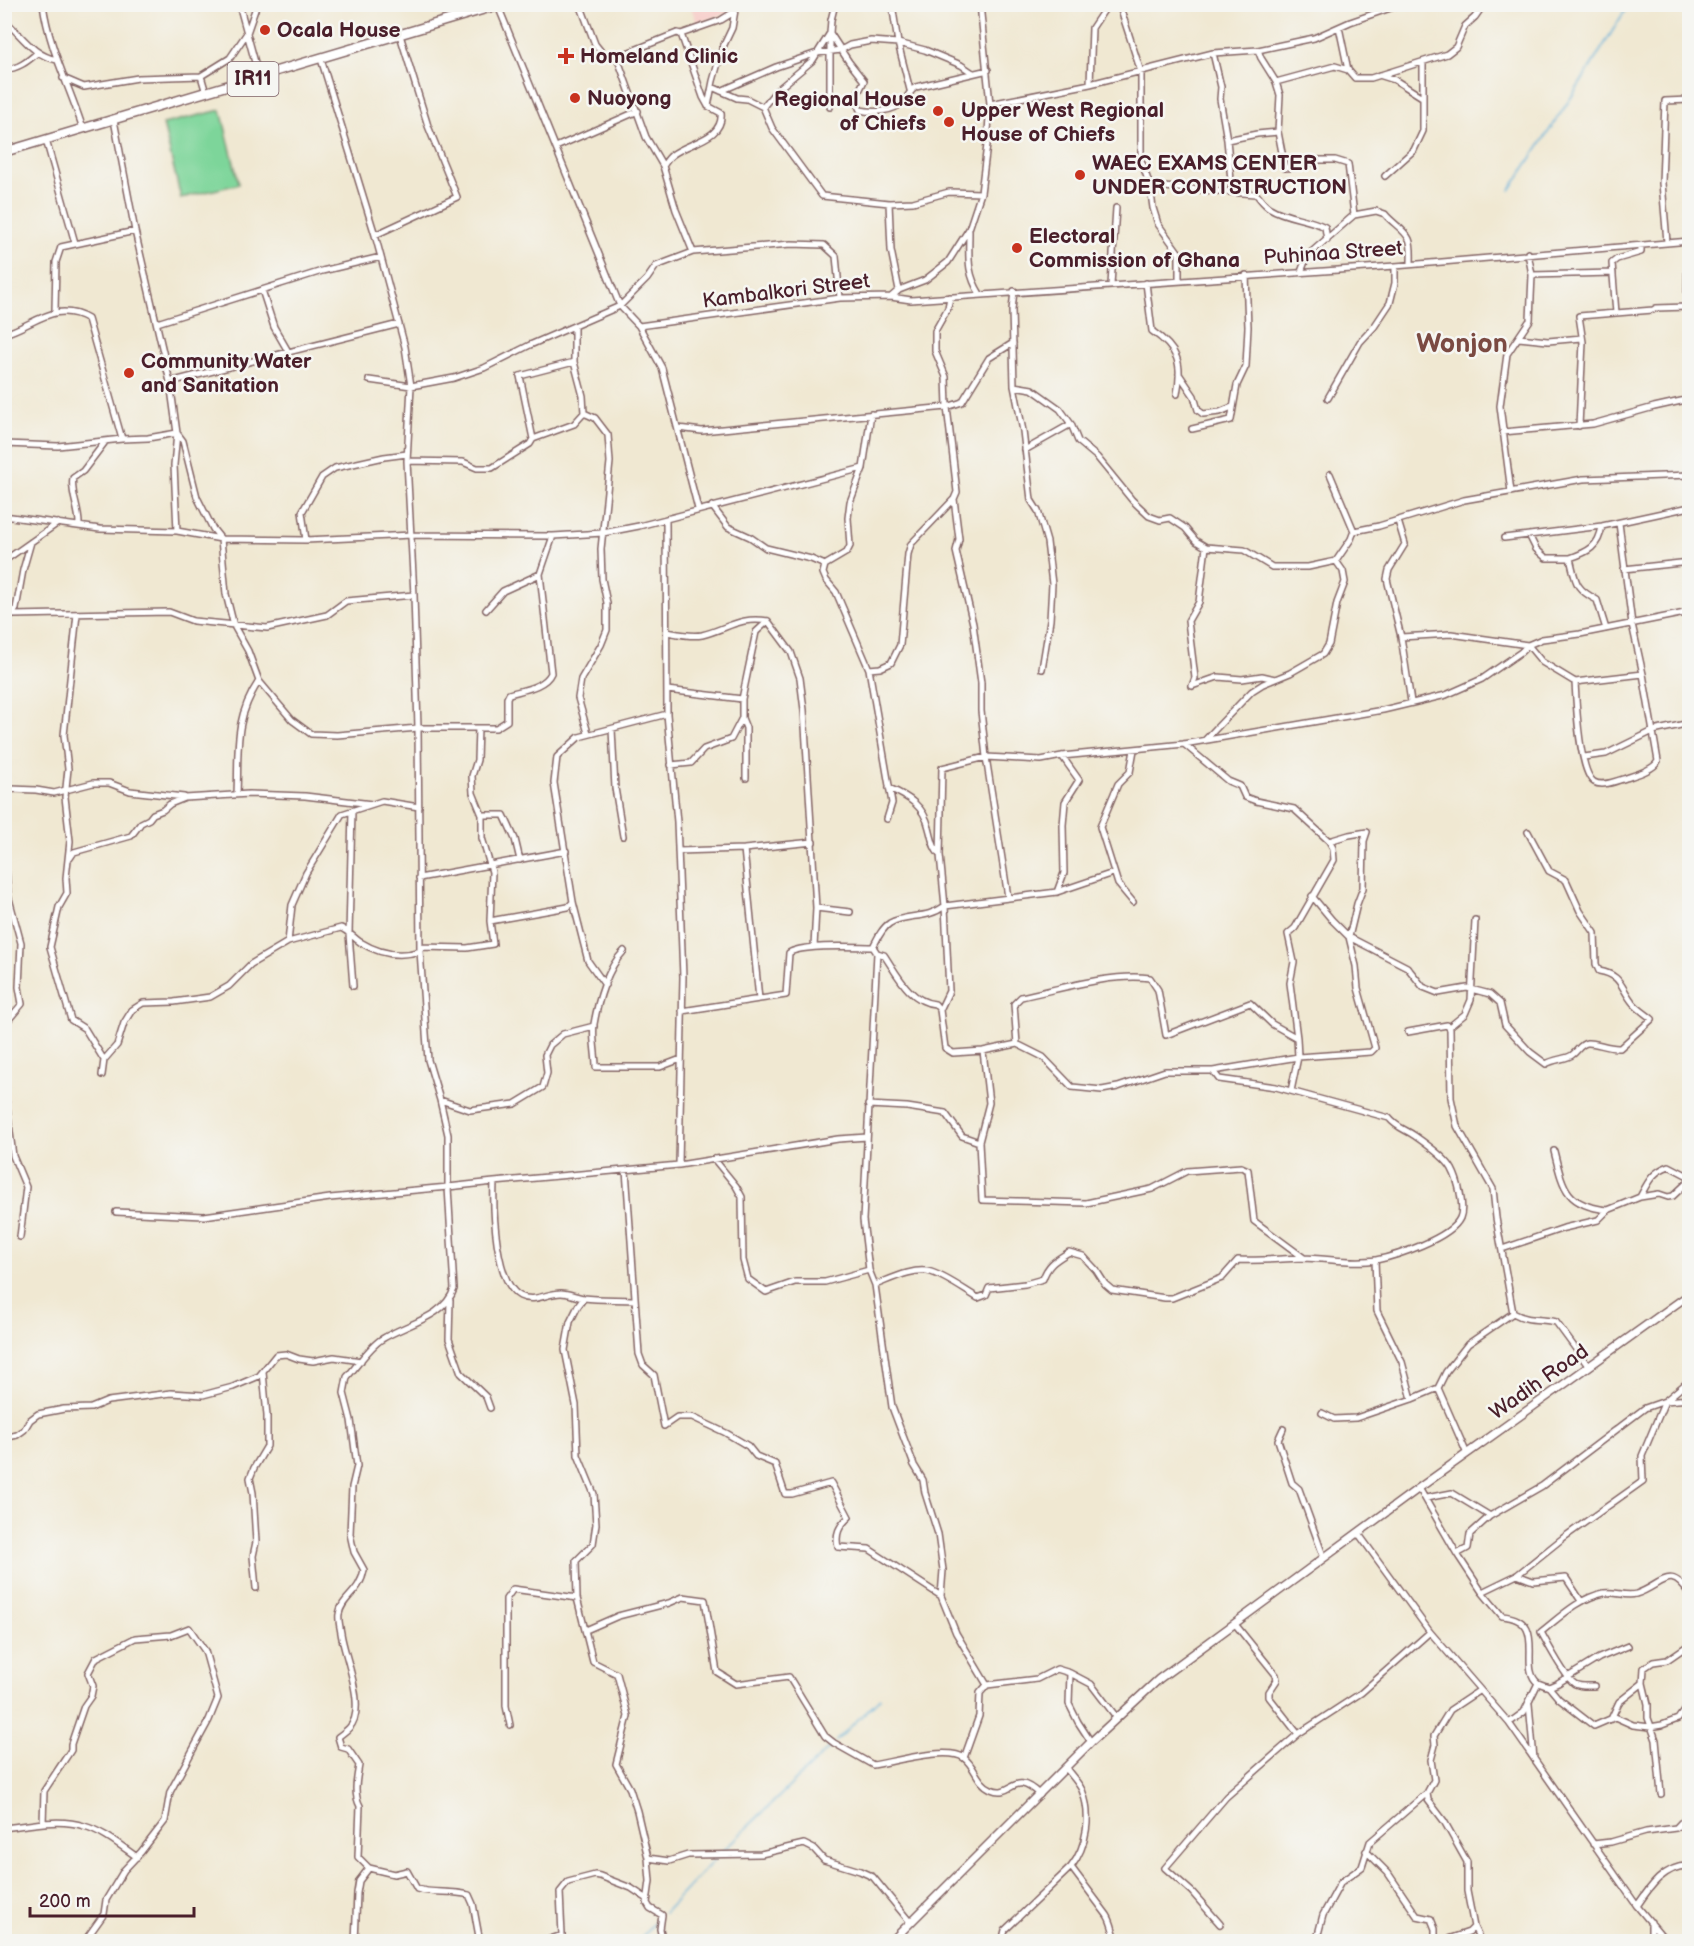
<svg xmlns="http://www.w3.org/2000/svg" width="1694" height="1946" viewBox="0 0 1694 1946" font-family="'Balsamiq Sans',sans-serif">
<style>
.built{fill:#f7d0cc}
.green{fill:#7dd59a;stroke:#647a62;stroke-width:1.5}
.lines{fill:none;stroke-linecap:round;stroke-linejoin:round}
.stream{stroke:#5dadd8;stroke-width:1.5}
.minor-casing{stroke:#846565;stroke-width:8}
.tertiary-casing{stroke:#846565;stroke-width:10}
.primary-casing{stroke:#846565;stroke-width:11}
.minor{stroke:#fff;stroke-width:5}
.tertiary{stroke:#fff;stroke-width:7}
.primary{stroke:#fff;stroke-width:8}
.poi-dot{fill:#c8321e;stroke:#f6f6f2;stroke-width:2}
.labels{text-anchor:middle;dominant-baseline:central;stroke-width:5;stroke-linejoin:round;paint-order:stroke}
.shield{fill:#f6f6f2;stroke:#7e6067;stroke-width:1.5}
.shield-label{font-size:20px;font-weight:bold;fill:#4a1f2b}
.poi-label{font-size:21px;font-weight:bold;fill:#4a1f2b;stroke:#f6f6f2;text-anchor:start}
.street-label{font-size:21px;fill:#4a1f2b;stroke:#f6f6f2}
.district-label{font-size:27px;font-weight:bold;fill:#7b4a42;stroke:#f6f6f2}
</style>
<rect width="100%" height="100%" fill="#f6f6f2"/>
<filter id="ink" filterUnits="userSpaceOnUse"><feTurbulence type="fractalNoise" baseFrequency=".0167" numOctaves="2"/><feDisplacementMap in="SourceGraphic" scale="12" xChannelSelector="R" yChannelSelector="G"/><feConvolveMatrix kernelMatrix="1 2 1 2 8 2 1 2 1" color-interpolation-filters="sRGB"/></filter>
<filter id="wash" filterUnits="userSpaceOnUse"><feTurbulence type="fractalNoise" baseFrequency=".008" numOctaves="4" result="noise"/><feDisplacementMap in="SourceGraphic" scale="24" xChannelSelector="R" yChannelSelector="G"/><feGaussianBlur stdDeviation="1.35" result="paint"/><feColorMatrix in="noise" values="0 0 0 0 0 0 0 0 0 0 0 0 0 0 0 0 0 1.4 0 .05"/><feComposite in="paint" operator="in"/></filter>
<g filter="url(#wash)">
<rect width="100%" height="100%" fill="#f0e8d2"/>
<path class="built" d="M690,5H732L734,11L697,23Z"/>
<path class="green" d="M221,110L239,184L181,198L163,124Z"/>
<g class="lines">
<path class="stream" d="M1510,190L1580,84L1629,4
M836,1741L880,1698
M722,1852L832,1745
M664,1913L716,1858
M637,1942L658,1919"/>
</g>
</g>
<g filter="url(#ink)">
<g class="lines">
<defs>
<path id="minor" d="M43,4C49,49 70,87 83,129
M239,4L259,77
M580,4L595,44L603,54L617,57L646,137L663,166L676,210L693,252
M892,4L898,43L910,90
M1119,4L1141,72V160L1150,186L1153,208L1158,224L1179,253V281
M498,6L620,306L639,326L662,368L698,509
M4,20C22,35 32,55 57,60
M1339,27L1348,70
M681,34L721,20L734,12
M1258,50L1261,58L1276,82L1280,95L1278,132L1285,168L1301,167L1318,160H1335L1348,164L1354,215
M1213,53L1221,87L1220,99L1227,140L1232,190
M617,57L677,33L681,34L703,97L708,106L721,113C724,139 689,142 672,155C668,158 666,162 663,166
M321,59L375,235L405,347L411,386L407,461L414,595L418,728L420,951L428,1060L440,1100L448,1135V1187L494,1182C493,1208 495,1283 520,1296C534,1303 547,1293 561,1293C569,1293 576,1297 584,1298C600,1300 618,1299 635,1300
M4,70C19,68 27,62 37,53
M1379,75L1395,80L1422,97
M201,76L206,93
M63,78L84,87L138,78L201,76L230,58L247,33L257,4
M1276,82L1335,66L1348,70L1355,78H1371L1447,54L1456,47L1465,26L1475,17L1484,4
M1090,84L1092,28L1108,4
M712,87L737,98L747,99L763,107L772,128L822,196L889,203L913,202L949,192L981,193
M721,91L776,67L817,53L841,50L850,45L871,41L898,43L925,50L961,65L973,73
M990,104L1090,84L1213,53L1258,50L1314,38L1350,22L1402,4
M708,106L713,81L722,49L732,28L736,4
M763,107L776,91L813,60L830,33L831,20L835,4
M830,107V33L849,62L864,81L855,99L860,110C873,113 893,112 903,102C909,96 909,91 916,87L988,70
M114,120L135,231L170,382L177,433L183,441L197,497L213,529L221,539L226,594L234,626L248,651L259,681L292,720L311,734L337,735L418,728H496L507,721V698L509,694C522,690 545,687 551,673L540,574L553,536
M46,140L75,243
M1227,140L1257,134L1278,132
M556,147L638,111
M1385,176L1414,150L1423,131V63
M1150,186L1256,194C1260,198 1264,205 1270,208C1286,218 1308,218 1325,227L1327,240
M889,203L891,250L899,290
M969,231C969,256 966,272 980,294
M375,235L457,197L428,126L400,35
M1688,241L1687,307L1690,332
M1667,242L1662,183L1665,101L1690,100
M1528,253L1532,275L1613,273
M1301,272L1307,256L1354,215L1376,211L1385,214C1392,223 1404,229 1409,239C1412,245 1411,257 1411,264
M1146,283L1152,331C1178,349 1183,363 1177,394
M1111,285L1116,208
M262,290L274,327L289,353
M1014,291L1012,310L1014,386L1023,431L1031,500L1038,511L1047,542L1052,584L1050,620L1042,669
M891,297L911,300L1395,266L1690,241
M950,297L948,308L935,331V351L946,377L947,407L957,492L954,499L959,539L956,551L973,624L981,683V711L986,757L1008,897
M55,311L56,262L61,247L135,231
M1616,313L1612,263L1617,259L1641,252V245
M157,323L322,271L381,257
M639,326L840,298L891,297L899,290L925,280L948,262L969,229L981,193L987,145L990,104L980,4
M4,334C35,325 55,300 88,319L122,439
M1519,338L1548,341L1582,338
M1179,374L1194,396L1198,410L1203,414L1220,412L1232,407
M369,380L411,386L454,378L484,368L530,345L620,306L647,279L656,266L693,252L791,244L824,245L836,256L840,298
M170,382L399,324
M1014,386L1032,389L1060,409L1071,424L1078,441L1097,457L1132,500L1149,516L1160,520L1170,518L1185,528L1196,541L1206,547L1244,550L1272,567H1308L1336,561L1351,539L1354,531L1330,474
M1328,398L1360,342L1374,327L1390,303L1395,283V266
M584,413L595,418L608,435L610,462L601,549L602,579L607,603V630L601,645L581,679L578,698L588,733
M871,414L863,468L850,502L848,518L850,546L847,552L825,565L823,573L826,580L836,592L869,669L892,803L887,819
M1579,426L1583,342L1579,316L1653,310L1656,308L1687,307
M678,428L702,431L947,407L962,402L989,358L1013,343
M1192,429L1231,420L1237,385L1246,366L1248,327L1246,275
M1503,432L1593,424L1654,407L1690,399
M533,439L520,376L574,362
M4,444L58,446L122,439L148,438L177,433L174,465L177,531
M1025,450L1071,424
M407,461L463,462L477,468H492L530,444L533,439L574,424L584,413L583,396L574,362V327
M1511,492L1500,406L1507,354L1530,320L1532,275
M712,506L728,527L750,537L766,548L811,559L825,565
M4,516L100,529L177,531L221,539L306,540L412,535L553,536L603,533L639,526L863,468
M1398,521L1405,544L1389,570L1387,579L1401,637L1411,702
M1619,523L1632,624L1643,674
M79,526C80,510 70,493 73,478L83,471L105,442
M1602,526C1599,547 1588,552 1570,558C1576,582 1574,588 1597,600L1606,629
M1354,531L1379,526L1464,500L1583,479L1690,475
M1529,535L1536,549L1546,558H1570
M1504,538L1602,526L1690,507
M306,540L302,512L322,477L335,468L384,457L407,454
M4,561L58,523
M1624,569L1690,562
M486,610L503,591L540,574
M77,614L64,735L68,769L65,797L70,841L66,878L67,893L59,907L50,947L71,1020L85,1029L104,1060
M13,615L169,612L193,621L267,628L327,615L346,601L414,595
M4,625L16,609L23,570L31,542
M667,632C678,634 691,637 702,635C727,629 740,616 768,621L791,652L800,678L804,710L816,908L850,912
M1401,637L1451,634L1528,645L1542,662L1575,682L1643,674L1658,761C1654,770 1635,775 1626,778C1617,781 1602,787 1594,782C1579,772 1576,701 1575,682
M869,669L880,668L891,663L900,645L908,554L911,544L954,499
M1192,686L1195,678L1188,621L1199,602L1206,547
M1192,686L1218,677L1242,679L1262,676L1275,679
M667,690L742,699
M742,718L746,728V778
M478,728L477,760L472,776L473,793L482,815
M612,729L615,788L623,836
M1205,740L1252,691L1263,684L1290,673L1323,654L1329,644L1337,603L1345,582L1343,571L1336,561
M1184,744L1228,781L1240,786L1245,797L1256,801L1294,809L1329,841L1333,848L1334,860L1295,928L1288,934L1294,962L1290,983L1297,1038
M1584,757L1606,754L1653,731L1690,723
M671,765L691,763L704,749L731,739L742,718V699L756,632L768,621
M889,788C909,797 924,806 929,828C932,838 932,846 939,854
M4,792L11,789L36,790L54,793L93,783H109L130,791L184,797
M237,794C239,751 233,720 259,681
M352,811L349,934L353,986
M4,847L8,895L21,943L19,987L22,1004L4,1025
M744,849L759,999
M678,851L744,849L813,842
M70,858L74,852L131,836L141,823L149,819L153,814L163,810L170,804L185,798L249,794L305,796L372,804
M419,878L566,851
M1057,892L1064,873L1063,825L1065,802L1079,780L1062,756
M1312,896L1332,920L1349,937L1407,967L1423,987L1438,993L1467,988L1490,994L1500,1003L1505,1025L1530,1052L1546,1064C1554,1059 1567,1059 1572,1055C1578,1051 1580,1044 1587,1043C1595,1042 1609,1049 1620,1048L1652,1019C1646,1014 1638,1009 1633,1003C1620,987 1622,975 1599,971L1596,964L1595,933L1580,911L1566,880L1549,871L1528,832
M1133,902L1118,884L1100,827L1118,784L1130,772L1134,750
M490,921L568,907L573,902
M288,942L292,905L306,873L342,814L382,801L419,807
M420,947L467,948L493,944L490,921L492,872L482,838V815H504L515,839L520,860
M814,947L816,908
M873,947C877,939 882,928 890,923C907,913 926,920 945,906L1057,892L1113,873
M624,951C607,968 598,1001 594,1024C592,1038 596,1053 596,1067H660L681,1059
M605,985L588,961L573,902L554,783L557,757L579,737L667,714
M940,1010L949,991L945,906L940,855L942,768L986,757L1041,760L1062,756L1184,744L1383,710L1446,695L1482,679L1521,652L1528,645L1542,639L1580,634L1690,612
M682,1011L786,995L789,953C801,944 855,947 873,947L877,953L863,1220L869,1270L875,1285L892,1407L914,1465L923,1480L925,1493L938,1534L943,1570L941,1596L956,1633L987,1685L1037,1679L1057,1669L1070,1673L1069,1704L1078,1722L1091,1742
M1449,1027L1465,1014L1471,1000L1475,920
M1408,1032L1447,1025L1450,1029L1451,1098L1457,1126L1493,1189L1496,1218L1513,1313C1529,1322 1540,1318 1556,1322L1589,1367
M1017,1044L1014,1004L1021,997C1060,989 1110,973 1150,978L1158,990L1166,1035L1250,1003L1272,1024L1297,1038L1298,1057L1291,1091
M983,1051L989,1103L979,1142L982,1200L1086,1203L1152,1189L1187,1171L1241,1167L1248,1170L1254,1221L1304,1258
M1213,1071L1298,1057L1371,1052L1375,1048L1358,988L1356,966L1349,937L1357,904L1363,888L1364,841L1367,832L1349,835L1329,841
M102,1075L104,1060L117,1045L124,1023L132,1010L143,1003L174,1002L210,997L229,986L251,964L288,942L341,928C348,931 353,937 360,942C378,953 399,958 420,951
M4,1085L13,1156L26,1187L20,1237
M440,1100L470,1110L515,1104L543,1087L547,1073L545,1055L550,1045L563,1034L594,1026
M868,1105L907,1107L945,1113L962,1136L979,1142
M1554,1151C1563,1188 1566,1206 1608,1210
M714,1159L736,1186L742,1197L743,1260L748,1279L766,1292L795,1282H825L869,1270
M679,1165L838,1139L867,1137
M626,1170L639,1354L643,1365L654,1375L664,1426L677,1417H692L726,1433L748,1446L756,1456L775,1464L785,1494H792L831,1483L849,1517C839,1526 835,1534 838,1547L869,1549L941,1596
M494,1182L679,1165L683,977L677,822L667,714L666,519
M1640,1197L1659,1194L1668,1197L1673,1196L1690,1180
M116,1212L204,1216L330,1198L448,1187L454,1289C445,1317 406,1324 382,1339C370,1346 357,1366 347,1377L344,1393L351,1420L357,1466L352,1487L350,1534L354,1552L364,1570C360,1593 342,1597 339,1614C338,1619 340,1627 341,1633C344,1656 368,1709 349,1728C346,1731 342,1734 338,1737L341,1747L348,1749L359,1765C357,1778 353,1793 360,1806L358,1857L369,1868L359,1881L357,1893L355,1942
M1502,1249L1564,1228L1598,1220L1608,1210L1640,1197C1648,1182 1652,1172 1669,1166L1690,1177
M1375,1260L1377,1311L1402,1362L1412,1399L1438,1388L1446,1372L1468,1344L1513,1313
M875,1285C891,1279 914,1267 931,1272C947,1277 964,1290 978,1298L986,1295L989,1288L1025,1284L1043,1279C1048,1264 1056,1260 1069,1252L1083,1256L1096,1270L1105,1284L1112,1290L1165,1298H1172L1222,1278L1238,1260C1260,1261 1281,1259 1302,1258C1327,1258 1351,1264 1376,1260C1396,1256 1451,1238 1460,1218C1465,1207 1458,1180 1452,1169C1447,1159 1425,1143 1415,1136C1405,1129 1397,1128 1389,1118L1276,1087L1219,1079L1213,1071H1165L1118,1087L1102,1090L1072,1087L1043,1057L1017,1044L983,1051L953,1053L945,1048L940,1010L935,1004C910,1002 897,974 884,955L877,953
M584,1298L578,1306L570,1322L565,1350L576,1405L578,1455L594,1494L596,1524L593,1544L576,1561L577,1598L593,1662L617,1674L628,1716L616,1764L630,1789L637,1811L648,1858L650,1881L647,1903L650,1908L662,1915L660,1929L663,1942
M450,1300L449,1339L461,1373L486,1397L490,1408
M1438,1388L1467,1454
M1322,1413L1334,1419L1356,1418L1412,1399
M1283,1429L1278,1440L1292,1483L1299,1489L1324,1558
M4,1438L17,1435L24,1430L30,1420L38,1414L64,1409L91,1408L108,1401L171,1393L203,1395L233,1387L259,1376L276,1355L286,1354L299,1359L313,1361L334,1357L361,1361
M1419,1488L1457,1554L1482,1592L1502,1616C1550,1620 1517,1667 1538,1683L1524,1712L1509,1723
M1426,1498L1452,1493L1490,1516
M1358,1533L1430,1632L1509,1723L1637,1906L1667,1942
M1457,1554L1468,1548L1470,1534L1490,1516L1542,1486L1645,1408L1665,1401L1690,1399
M1517,1575L1533,1581L1566,1578L1581,1601
M256,1588L253,1556L256,1542L253,1493L250,1478L254,1468L267,1446V1416L263,1372
M1482,1592L1517,1575L1563,1538L1643,1481L1642,1456L1665,1401L1690,1380
M1235,1624L1276,1675L1277,1680L1269,1692V1697L1298,1734
M586,1630L618,1616L669,1603L683,1597L705,1600L717,1672L736,1684L789,1677L825,1736L834,1743L873,1765C893,1762 948,1746 964,1758C975,1766 977,1783 991,1789C1013,1799 1012,1768 1040,1795
M1070,1673L1091,1684L1117,1718
M1538,1683L1549,1687L1558,1683L1599,1658L1628,1646
M1643,1683L1648,1704V1718L1656,1740L1661,1794
M1594,1686C1588,1686 1581,1687 1575,1684C1566,1679 1547,1643 1541,1632C1560,1617 1579,1598 1604,1593C1615,1591 1625,1597 1636,1594C1663,1585 1669,1563 1690,1595
M1549,1687L1559,1699L1594,1726L1615,1717L1633,1725L1650,1727L1662,1725L1678,1719L1690,1702
M1480,1690L1450,1710L1434,1736L1435,1745L1431,1760L1434,1780L1427,1793L1428,1800L1444,1821L1467,1862V1891L1474,1927L1481,1942
M1529,1704L1534,1759
M1611,1719L1619,1702L1643,1683L1644,1668L1653,1662L1667,1660L1690,1644
M510,1725L506,1706V1599L513,1589L577,1598
M964,1758L979,1716L980,1693L987,1685
M1065,1767C1071,1775 1078,1782 1082,1790C1092,1815 1087,1846 1071,1867L1107,1915C1113,1924 1112,1933 1118,1942
M43,1823L44,1791L71,1750V1744L84,1706L91,1696L93,1686L88,1673L96,1658L135,1638L171,1635L189,1628L205,1651L218,1698L209,1720L170,1792L165,1821L141,1852L124,1870L106,1900L104,1914L84,1942
M4,1828C30,1825 59,1818 84,1826C103,1831 121,1846 137,1857
M1593,1844L1611,1842L1646,1832L1676,1828L1690,1813
M1366,1851L1388,1873L1417,1916L1431,1919L1435,1929V1942
M648,1858L669,1861L688,1855L761,1854L804,1844L814,1849L824,1860L860,1871L873,1877L910,1922
M369,1868L394,1874L407,1871L417,1889C434,1894 450,1890 469,1895L473,1904L480,1942
M1637,1906C1649,1888 1665,1864 1690,1866
M1651,1922V1942
M1220,1924L1192,1892L1165,1868L1226,1797L1298,1734L1361,1693L1430,1632
M542,1942L562,1935L560,1892L568,1882L595,1875L600,1876L631,1888L646,1898
M1002,1942L1005,1930L1071,1867
M1316,1942L1323,1915L1341,1882L1362,1867L1370,1842L1427,1793
M1439,1942L1469,1932L1474,1927"/>
<path id="tertiary" d="M891,1942L1091,1742L1159,1679L1419,1488L1690,1294"/>
<path id="primary" d="M4,152L502,4"/>
</defs>
<use href="#minor" class="minor-casing"/>
<use href="#tertiary" class="tertiary-casing"/>
<use href="#primary" class="primary-casing"/>
<use href="#minor" class="minor"/>
<use href="#tertiary" class="tertiary"/>
<use href="#primary" class="primary"/>
</g>
</g>
<g class="poi-dot">
<circle cx="265" cy="30" r="6"/>
<path d="M563 47h6v6h6v6h-6v6h-6v-6h-6v-6h6z"/>
<circle cx="575" cy="98" r="6"/>
<circle cx="938" cy="111" r="6"/>
<circle cx="949" cy="122" r="6"/>
<circle cx="1080" cy="175" r="6"/>
<circle cx="1017" cy="248" r="6"/>
<circle cx="129" cy="373" r="6"/>
</g>
<g class="labels">
<rect class="shield" x="227.5" y="62" width="51" height="34" rx="4.5"/>
<g class="shield-label">
<text x="253" y="79">IR11</text>
</g>
<g class="poi-label">
<text x="277" y="30">Ocala House</text>
<text x="580" y="56">Homeland Clinic</text>
<text x="587" y="98">Nuoyong</text>
<text x="926" y="99" text-anchor="end">Regional House<tspan x="926" dy="24">of Chiefs</tspan></text>
<text x="961" y="110">Upper West Regional<tspan x="961" dy="24">House of Chiefs</tspan></text>
<text x="1092" y="163">WAEC EXAMS CENTER<tspan x="1092" dy="24">UNDER CONTSTRUCTION</tspan></text>
<text x="1029" y="236">Electoral<tspan x="1029" dy="24">Commission of Ghana</tspan></text>
<text x="141" y="361">Community Water<tspan x="141" dy="24">and Sanitation</tspan></text>
</g>
<g class="street-label">
<text transform="translate(1333 253) rotate(-4)">Puhinaa Street</text>
<text transform="translate(786 291) rotate(-7)">Kambalkori Street</text>
<text transform="translate(1539 1382) rotate(-35)">Wadih Road</text>
</g>
<g class="district-label">
<text x="1462" y="344">Wonjon</text>
</g>
</g>
<rect width="1694" height="1946" fill="none" stroke="#f6f6f2" stroke-width="24"/>
<path d="M30 1907v9h164v-9" fill="none" stroke="#4a1f2b" stroke-width="3"/>
<text x="39" y="1907" font-size="18" fill="#4a1f2b" stroke="#f6f6f2" stroke-width="4.5" paint-order="stroke">200 m</text>
</svg>
